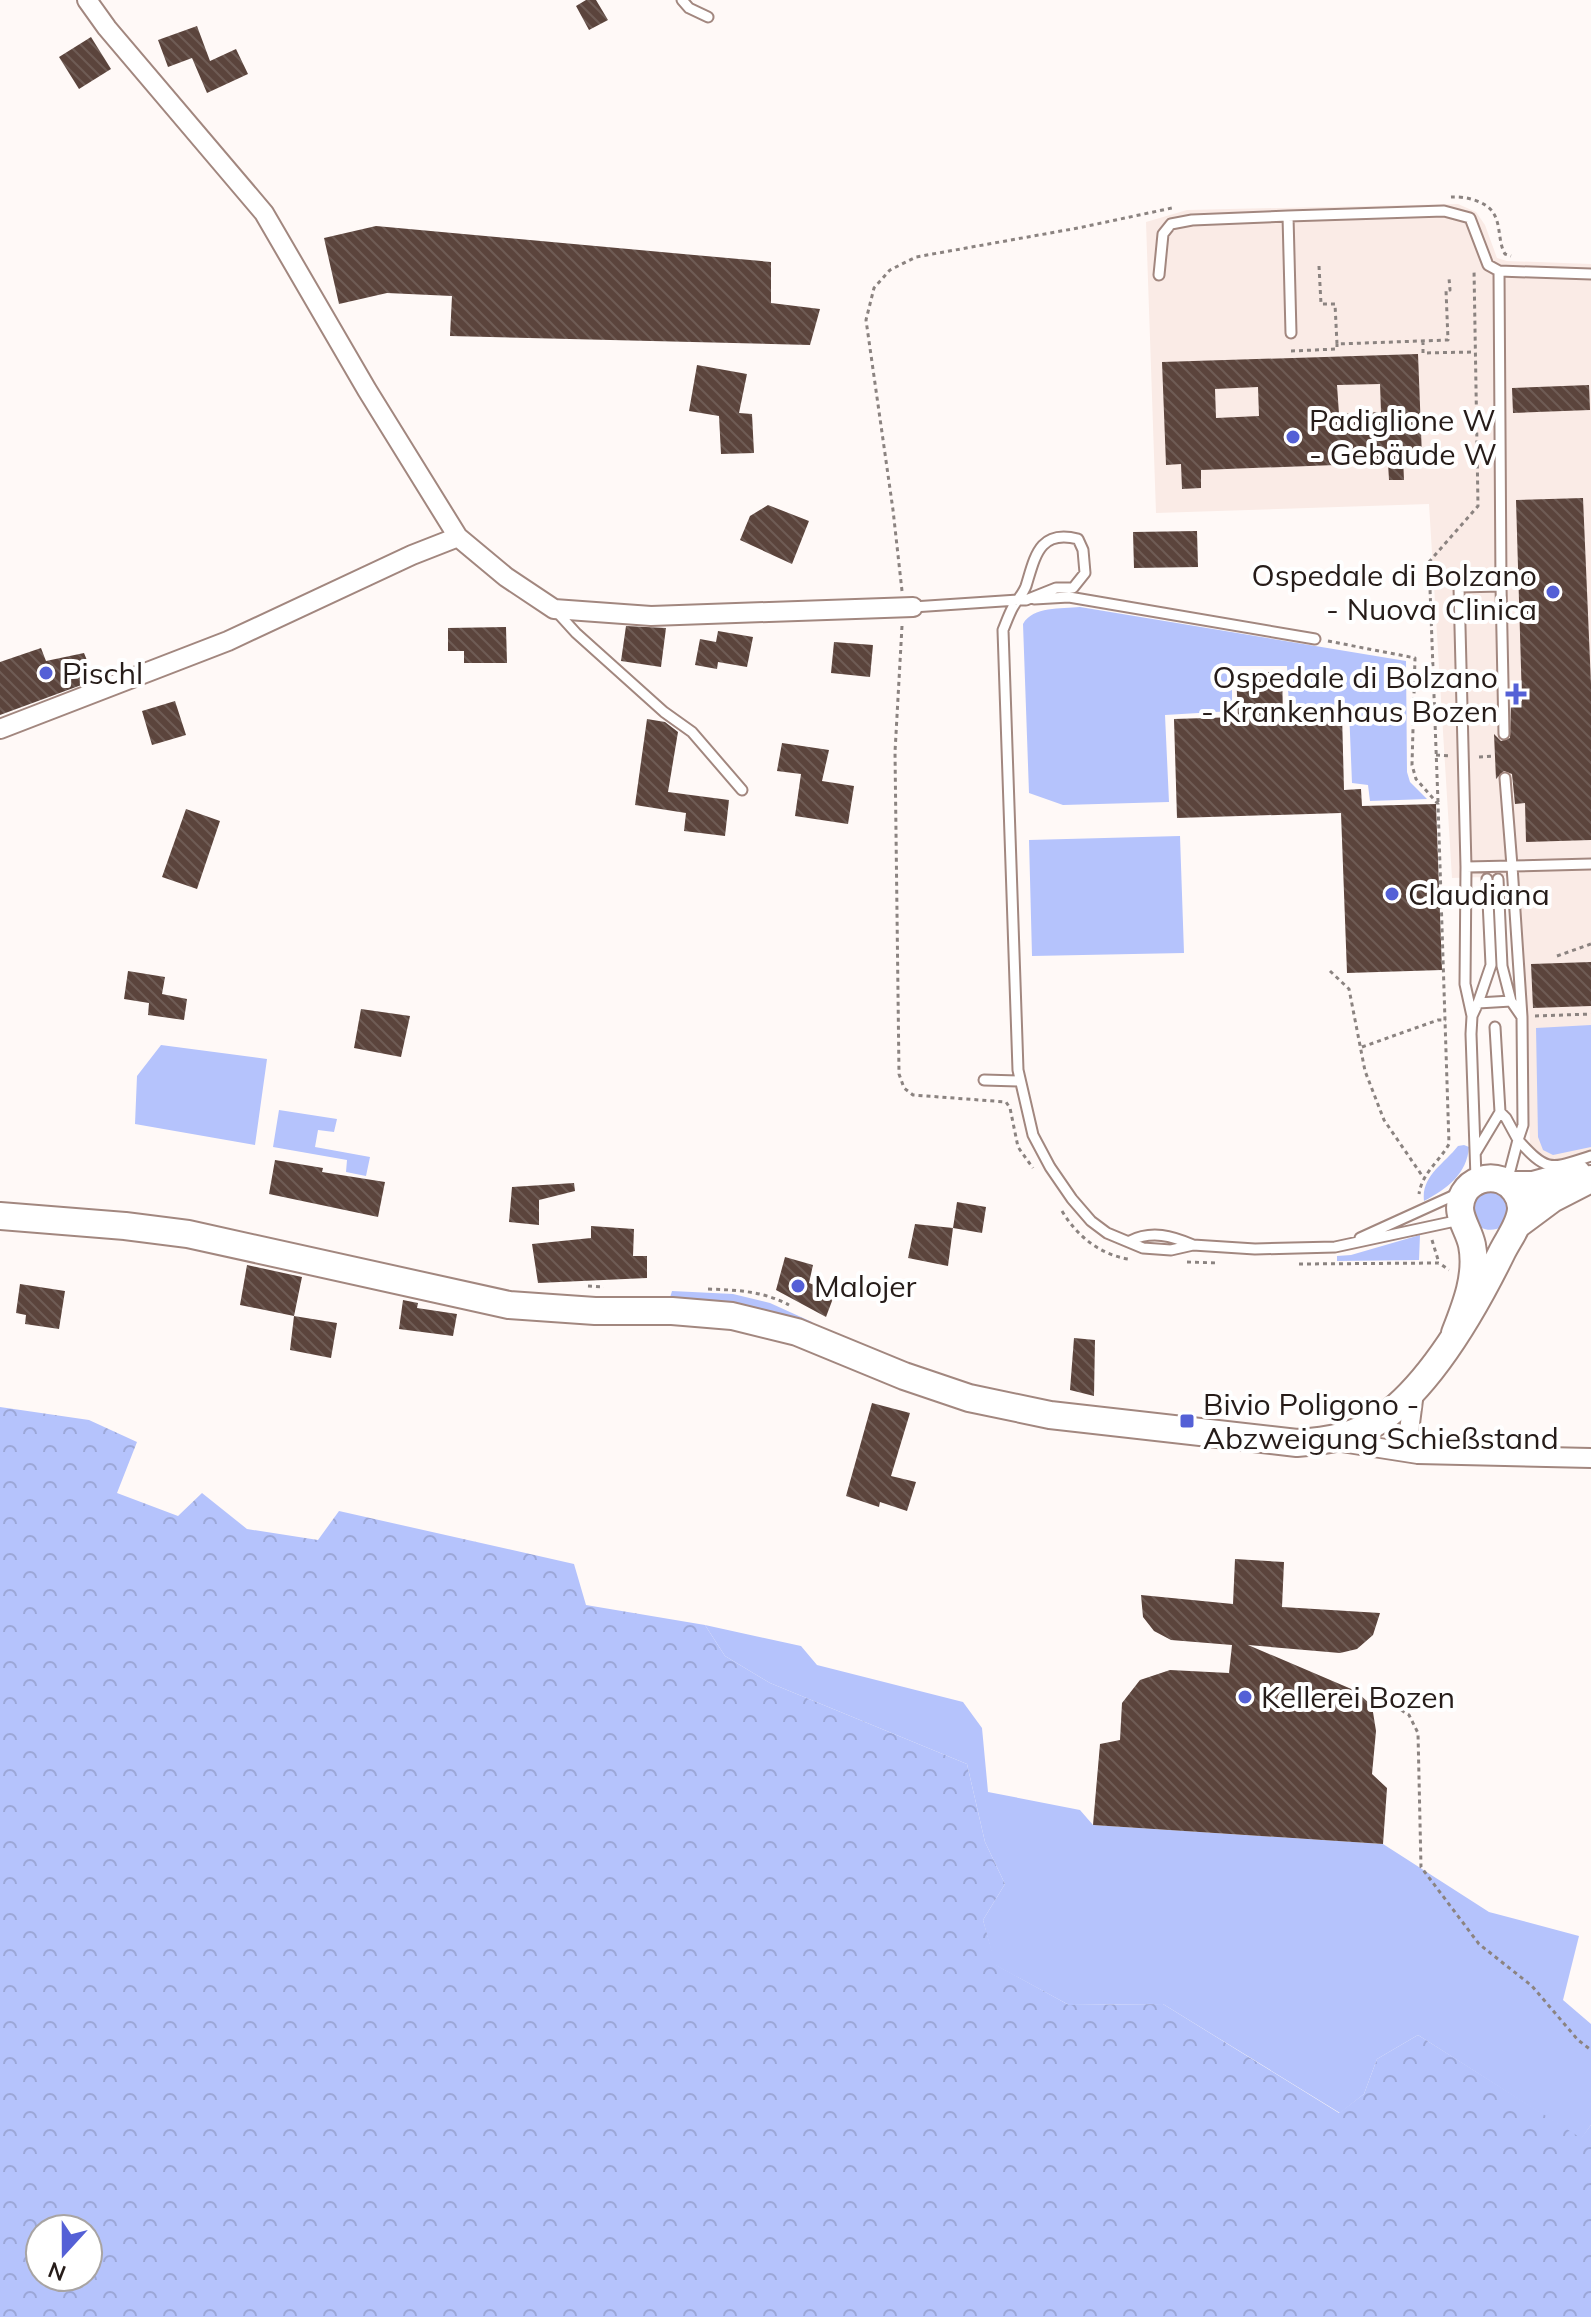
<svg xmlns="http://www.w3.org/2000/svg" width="1591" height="2317" viewBox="0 0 1591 2317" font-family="Mulish,sans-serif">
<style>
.built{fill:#faebe6}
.grass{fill:#b5c3fc}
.forest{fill:url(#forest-crowns);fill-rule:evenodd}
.building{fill:url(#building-back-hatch);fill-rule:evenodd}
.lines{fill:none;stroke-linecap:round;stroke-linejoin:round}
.lane-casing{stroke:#a2877f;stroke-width:13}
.street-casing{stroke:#a2877f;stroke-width:22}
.secondary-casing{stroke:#a2877f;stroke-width:30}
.path{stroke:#8b8380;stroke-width:3;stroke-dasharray:4 4;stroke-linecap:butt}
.lane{stroke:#fff;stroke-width:9}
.street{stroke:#fff;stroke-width:18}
.secondary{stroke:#fff;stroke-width:26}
.poi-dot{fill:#5460d6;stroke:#fff;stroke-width:3}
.labels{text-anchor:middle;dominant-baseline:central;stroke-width:8;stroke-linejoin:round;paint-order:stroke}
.poi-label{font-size:30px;fill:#261c19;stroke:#fff;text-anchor:start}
</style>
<defs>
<pattern id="forest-crowns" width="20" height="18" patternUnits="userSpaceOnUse" patternTransform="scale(2)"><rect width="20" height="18" fill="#b5c3fc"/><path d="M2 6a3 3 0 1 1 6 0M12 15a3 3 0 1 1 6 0" fill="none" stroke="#9ca7d7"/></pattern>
<pattern id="building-back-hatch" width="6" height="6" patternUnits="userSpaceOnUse" patternTransform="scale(2)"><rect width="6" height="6" fill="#5b443c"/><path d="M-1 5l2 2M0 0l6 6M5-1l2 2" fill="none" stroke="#6f5c55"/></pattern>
</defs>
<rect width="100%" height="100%" fill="#fff9f7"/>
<path class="built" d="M1458,204L1476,212L1485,225L1497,258L1507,261L1591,264V1153L1555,1163L1542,1161L1532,1152L1530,1142L1518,876L1452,878L1429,504L1156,513L1146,222L1187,210Z"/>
<path class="grass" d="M1080,607L1406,661L1407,772L1410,782L1427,799L1370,801L1368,785L1352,783L1349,709L1289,708L1287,666H1232V711L1165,715L1169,802L1063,805L1029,793L1023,624C1033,606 1061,609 1080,607Z
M1180,836L1184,953L1032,956L1029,840Z
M1591,1025V1147L1553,1155L1543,1150L1538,1137L1536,1028Z
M161,1045L267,1059L255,1145L135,1124L137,1076Z
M279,1110L337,1119L334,1132L318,1130L315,1147L370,1157L366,1176L346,1172L347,1160L273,1147Z
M1464,1145L1469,1147C1467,1174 1447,1189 1424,1201C1421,1176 1444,1164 1458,1146Z
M1488,1187L1511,1200L1505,1225C1492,1233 1482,1231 1472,1220V1198Z
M1420,1235L1419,1260L1337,1261V1256L1351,1255Z
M672,1291L733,1294L770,1303L812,1322L814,1326L669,1301Z
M705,1625L801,1646L817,1665L963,1702L982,1728L988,1792L1080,1810L1093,1825L1383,1844L1489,1912L1579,1936L1563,2000L1591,2024V2125L1581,2139L1418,2035L1377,2059L1364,2094L1340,2113L1163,2004L1069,2005L995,1965L983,1920L1005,1884L985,1842L967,1764L770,1683L725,1656Z"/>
<path class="forest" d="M0,1407L89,1420L137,1442L117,1493L178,1516L202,1493L247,1529L318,1540L339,1511L574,1564L586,1605L705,1625L725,1656L770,1683L967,1764L985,1842L1005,1884L983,1920L996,1965L1069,2005L1163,2004L1339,2113L1364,2094L1377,2059L1418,2035L1581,2138L1591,2125V2317H0ZM40,2229H88V2277H40Z"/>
<path class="building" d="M586,0H596L608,20L589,30L576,6Z
M197,26L210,61L236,49L248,74L207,93L192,58L168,67L158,40Z
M91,37L111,69L79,89L59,57Z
M376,226L771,262V303L820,309L810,345L450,336L452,296L387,293L339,304L324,238Z
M1418,354L1422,457H1403L1404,480H1389L1388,463L1201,470V488L1182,489L1181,464L1166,465L1162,362ZM1380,384L1381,412L1339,414L1337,385ZM1258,387L1259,416L1216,418L1215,389Z
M697,365L747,374L739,413L752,414L754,453L721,454L719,416L689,411Z
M1589,385L1590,410L1513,413L1512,388Z
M1583,498L1591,684V840L1526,842L1525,803L1515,804L1512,774L1504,771L1496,779L1494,734L1501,741L1510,738L1511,702L1522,701L1516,500Z
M768,505L809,521L792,564L740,540L750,516Z
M1197,531L1198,567L1134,568L1133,532Z
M626,626L666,628L661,667L621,661Z
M506,627L507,663H464V651H448V628Z
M718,631L753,637L747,667L718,662L717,669L695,665L700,639L716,642Z
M834,642L873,645L870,677L831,673Z
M41,648L46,661L84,653L95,680L0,715V662Z
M1236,672H1282L1283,716L1342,714L1344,790L1361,789L1362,806L1436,804L1442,970L1347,973L1341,813L1177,818L1174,719L1238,717Z
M175,701L186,735L152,745L142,711Z
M647,719L665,722L678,732L668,792L729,800L725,836L684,831L686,813L635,805Z
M782,743L829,750L822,781L854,786L848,824L795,816L801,774L777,771Z
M186,809L220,821L197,889L162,877Z
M1591,962V1006L1533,1008L1531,964Z
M128,971L165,977L162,994L187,999L184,1020L148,1015L149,1003L124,999Z
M361,1009L410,1016L401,1057L354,1048Z
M275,1160L323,1168L322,1172L385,1182L378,1217L269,1194Z
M574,1183L575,1191L539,1200V1225L509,1222L512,1187Z
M957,1202L986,1207L982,1233L953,1228Z
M915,1224L953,1228L948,1266L908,1258Z
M591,1226L634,1229L633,1256H647V1278L538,1283L532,1244L591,1238Z
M785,1257L813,1265L809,1283L835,1293L826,1317L776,1290Z
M247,1265L302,1277L294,1316L240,1305Z
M20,1284L65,1291L59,1329L25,1324L26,1315L16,1313Z
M403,1300L418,1303L417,1308L457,1314L453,1336L399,1329Z
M294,1316L337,1323L331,1358L290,1350Z
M1074,1338L1095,1340L1094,1396L1070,1390Z
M872,1403L910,1413L891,1476L916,1482L907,1511L880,1502L879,1507L846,1496Z
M1235,1559L1284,1562L1282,1607L1380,1613L1373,1635L1357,1649L1340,1653L1248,1645L1356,1691L1372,1706L1376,1731L1372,1774L1387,1788L1383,1844L1093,1825L1100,1744L1120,1740L1122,1703L1140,1680L1170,1670L1229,1673L1232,1645L1171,1640L1154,1631L1143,1617L1141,1595L1233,1604Z"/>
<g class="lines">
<defs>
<path id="lane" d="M682,0L689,8L708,17
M1499,271L1501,586
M1159,275L1163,234L1171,224L1192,220L1288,216
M1291,333L1288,216L1444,211L1470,218L1488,265L1499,271L1591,274
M1034,599L1069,597L1315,639
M913,607L1018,600H1026L1056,588H1073L1085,573L1083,550L1078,539C1039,529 1035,557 1026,586C1023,594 1017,600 1013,607C1009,614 1006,623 1003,630L1018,1070L1033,1135L1050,1167L1072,1199L1091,1221L1107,1233L1143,1248L1171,1250L1193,1245L1255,1249L1335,1247L1460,1220
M556,611L576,633L664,712L692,732L742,790
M1505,778L1512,866L1591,864
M1466,867L1512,866L1522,1017
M1498,879L1502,966L1511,1001
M1478,1003L1491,965L1487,879
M1472,1016L1465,984L1466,867L1459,587L1501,586L1504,734
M984,1080L1020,1081
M1500,1112L1506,1118L1518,1140L1508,1178
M1476,1152L1500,1112L1495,1027
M1476,1178L1471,1034L1472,1016L1478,1003L1511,1001L1522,1017L1523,1125L1518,1140C1548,1173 1550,1169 1591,1156
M1360,1238L1459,1193
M1130,1241C1152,1230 1172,1236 1193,1245"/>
<path id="street" d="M87,0L107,28L264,213L367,390L458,537L506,577L554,609L651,616L913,607
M0,729L228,641L412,555L458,537
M1414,1392L1408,1439L1418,1454
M1335,1441L1418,1454L1591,1458"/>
<path id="secondary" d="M1510,1185H1533L1577,1173
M0,1216L125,1226L188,1234L509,1305L595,1311H672L732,1316L797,1332L904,1376L969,1398L1050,1415L1297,1443C1328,1441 1357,1436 1383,1418C1434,1381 1475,1307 1502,1252C1509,1238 1521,1223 1521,1208C1521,1196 1512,1184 1501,1180C1487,1175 1471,1181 1464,1193C1453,1213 1468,1226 1472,1245C1478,1275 1466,1305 1455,1333
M1517,1225L1552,1199L1591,1179"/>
</defs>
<use href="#lane" class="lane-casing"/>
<use href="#street" class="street-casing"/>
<use href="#secondary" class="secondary-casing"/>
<path class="path" d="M1451,197C1465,196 1487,201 1494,214C1501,226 1498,242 1505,254L1511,256
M1319,266L1321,304H1335L1337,344L1448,340L1446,290H1450L1449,278
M1423,341V353L1474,352
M1291,351L1337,349V344
M902,591L893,510L866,320L874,288L890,270L916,257L1078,228L1172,208
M902,626L895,752L899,1074L904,1088L913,1095L1006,1102L1010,1108L1018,1147L1033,1168
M1328,641L1415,658L1412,765L1416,779L1438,804L1449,1144C1439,1162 1422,1173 1419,1194
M1436,755L1451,756
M1479,757L1495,756
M1438,802L1429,562L1478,506L1474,269
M1557,956L1591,944
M1330,971L1349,989L1365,1071L1384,1120L1423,1177
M1535,1016L1591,1014
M1362,1047L1438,1020H1446
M1062,1211C1077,1236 1099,1254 1128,1259
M1432,1240L1439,1263
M1187,1262L1219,1263
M1299,1264L1439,1263L1449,1270
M588,1286L604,1287
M708,1289C737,1290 763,1291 789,1305
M1381,1697L1409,1715L1418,1733L1421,1867L1479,1944L1532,1986L1578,2040L1591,2050"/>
<use href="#lane" class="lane"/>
<use href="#street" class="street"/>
<use href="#secondary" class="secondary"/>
</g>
<g class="poi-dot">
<circle cx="1293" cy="437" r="8"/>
<circle cx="1553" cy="592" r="8"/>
<circle cx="46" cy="673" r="8"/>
<path d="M1512 682h8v8h8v8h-8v8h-8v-8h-8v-8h8z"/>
<circle cx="1392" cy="894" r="8"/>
<circle cx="798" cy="1286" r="8"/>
<rect x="1179" y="1413" width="16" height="16" rx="4"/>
<circle cx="1245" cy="1697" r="8"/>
</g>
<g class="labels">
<g class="poi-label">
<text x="1309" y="420">Padiglione W<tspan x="1309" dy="34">- Gebäude W</tspan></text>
<text x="1537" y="575" text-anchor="end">Ospedale di Bolzano<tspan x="1537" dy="34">- Nuova Clinica</tspan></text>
<text x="62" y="673">Pischl</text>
<text x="1498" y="677" text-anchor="end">Ospedale di Bolzano<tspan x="1498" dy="34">- Krankenhaus Bozen</tspan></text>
<text x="1408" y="894">Claudiana</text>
<text x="814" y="1286">Malojer</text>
<text x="1203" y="1404">Bivio Poligono -<tspan x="1203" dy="34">Abzweigung Schießstand</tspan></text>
<text x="1261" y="1697">Kellerei Bozen</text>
</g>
</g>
<g transform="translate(64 2253) rotate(201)"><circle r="38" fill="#ffffff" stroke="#a8a4a3" stroke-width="2"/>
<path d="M0-6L14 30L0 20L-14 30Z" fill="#5460d6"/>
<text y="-12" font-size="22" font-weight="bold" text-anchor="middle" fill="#261c19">N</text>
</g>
</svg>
